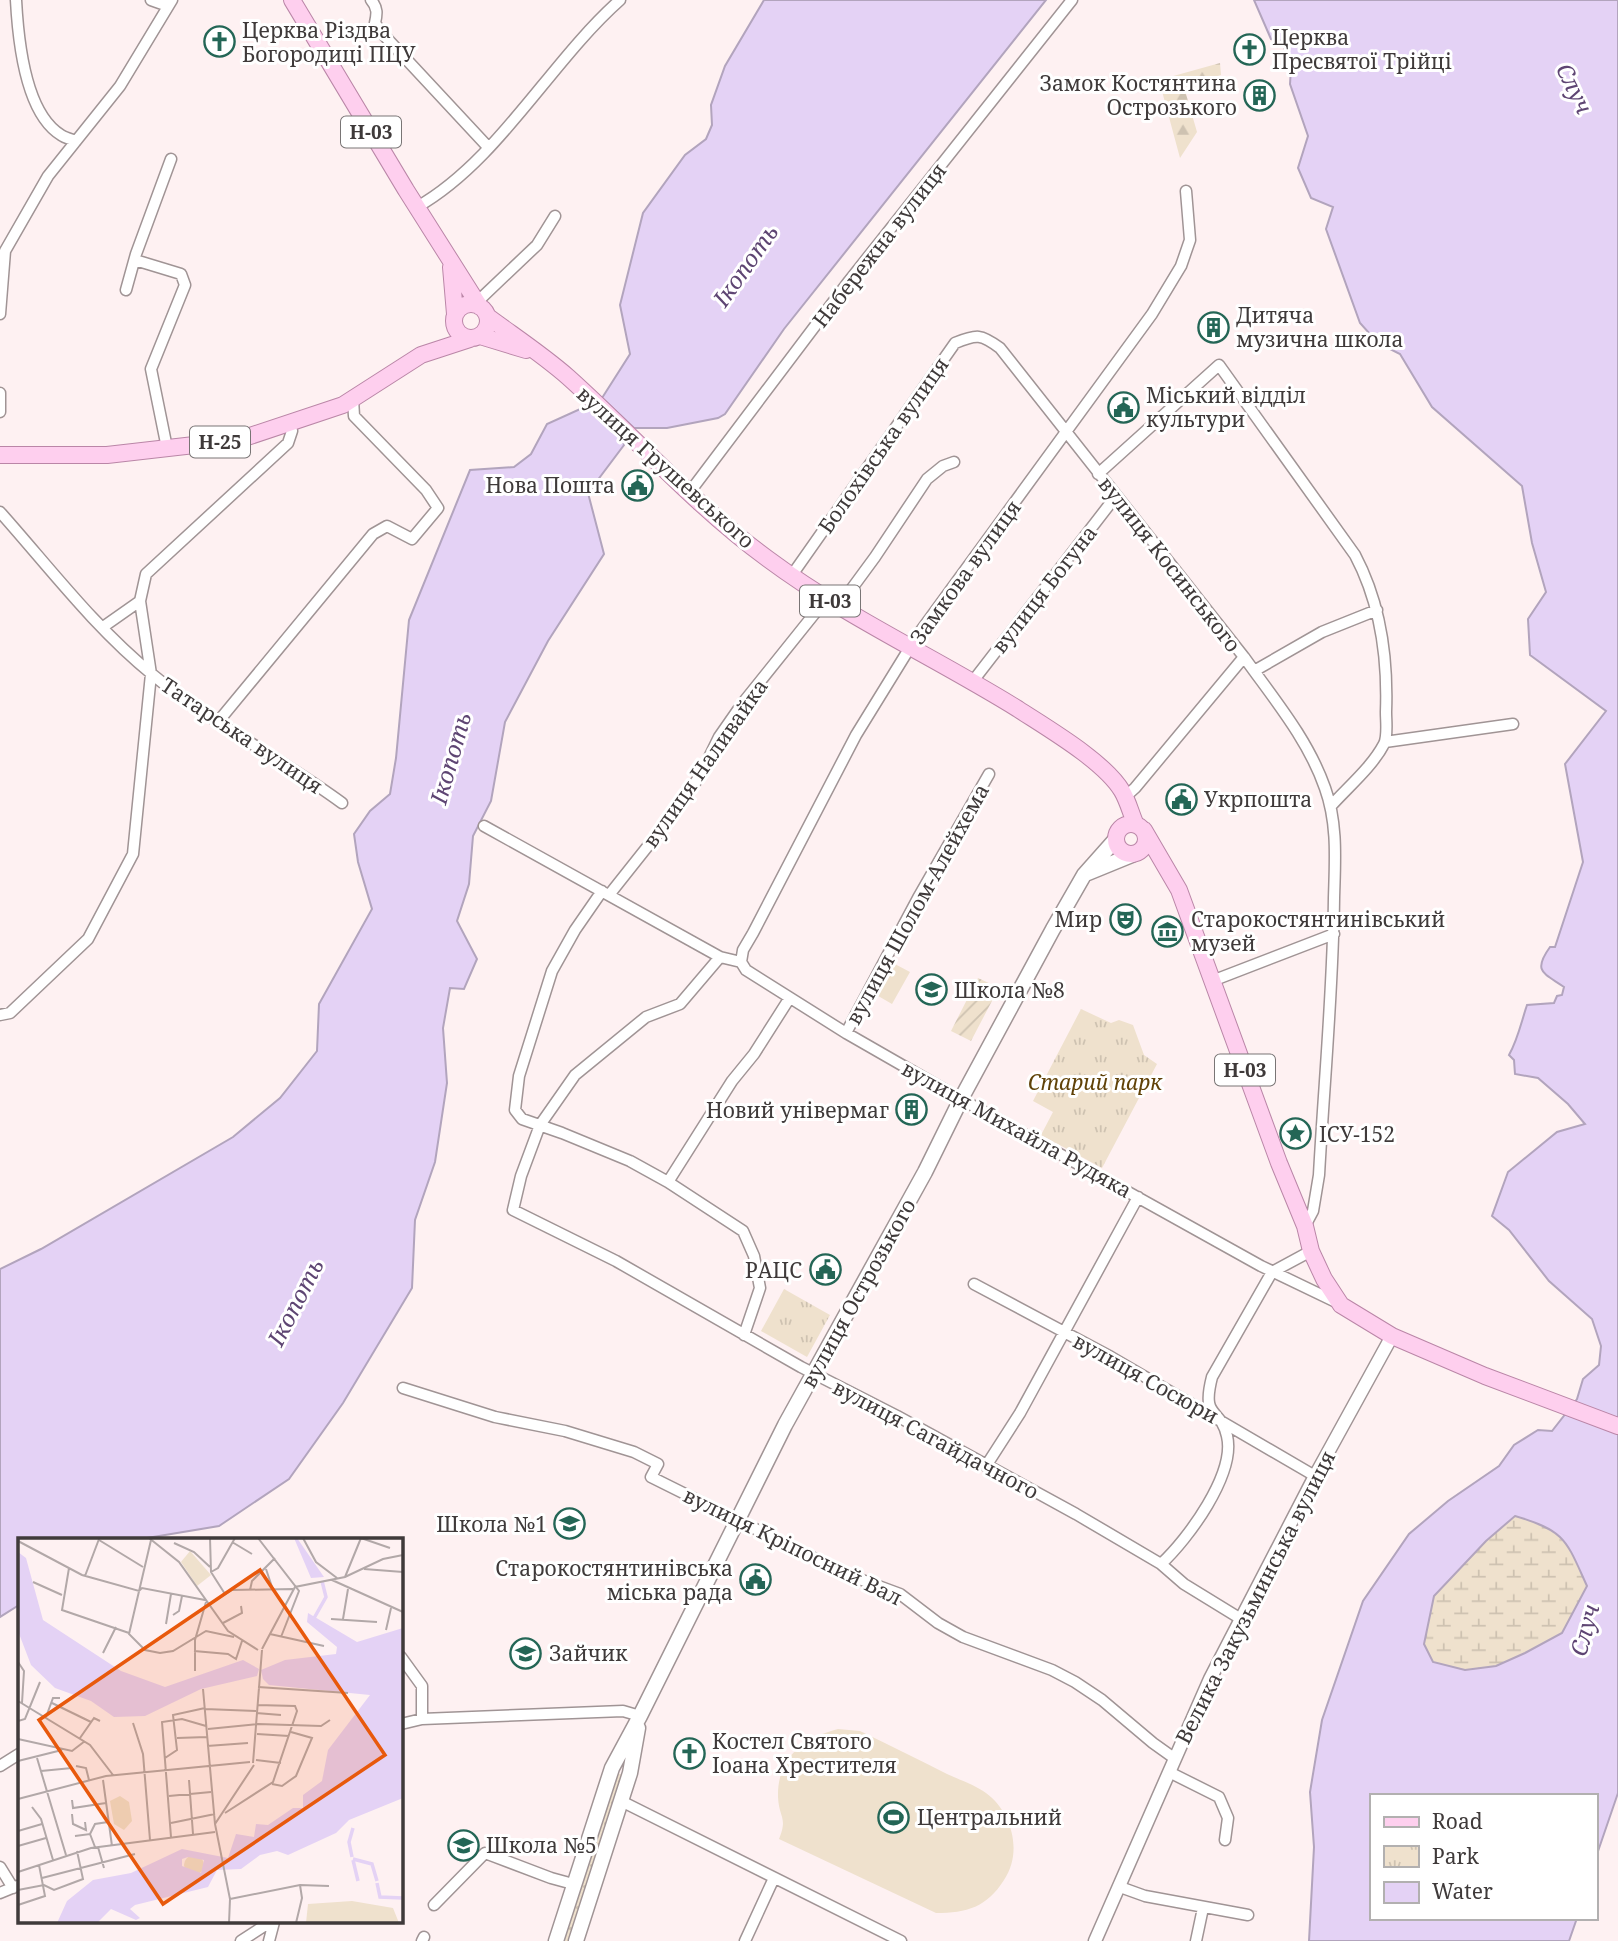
<svg xmlns="http://www.w3.org/2000/svg" width="1618" height="1941" viewBox="0 0 1618 1941" font-family="'Noto Serif',serif">
<style>
.grass{fill:url(#grass-dots)}
.forest{fill:url(#forest-firs)}
.wetland{fill:url(#wetland-marsh)}
.park{fill:url(#park-tufts)}
.garden{fill:url(#garden-furrows)}
.pitch{fill:#efe1cd}
.water{fill:#e4d2f5;stroke:#b2a4bd;stroke-width:2;fill-rule:evenodd}
.lines{fill:none;stroke-linecap:round;stroke-linejoin:round}
.minor-casing{stroke:#a09495;stroke-width:13}
.tertiary-casing{stroke:#a09495;stroke-width:15}
.secondary-casing{stroke:#a09495;stroke-width:17}
.primary-casing{stroke:#ba86a7;stroke-width:18}
.minor{stroke:#fff;stroke-width:10}
.tertiary{stroke:#fff;stroke-width:12}
.secondary{stroke:#fff;stroke-width:14}
.primary{stroke:#fecfee;stroke-width:16}
.labels{text-anchor:middle;dominant-baseline:central;stroke-width:6;stroke-linejoin:round;paint-order:stroke}
.shield{fill:#fff;stroke:#797575;stroke-width:2}
.shield-label{font-size:19px;font-weight:bold;fill:#3f3a3a}
.poi-label{font-size:21px;fill:#3f3a3a;stroke:#fff;text-anchor:start}
.street-label{font-size:21px;fill:#3f3a3a;stroke:#fff}
.park-label{font-size:21px;font-style:italic;fill:#604208;stroke:#fff}
.water-label{font-size:23px;font-style:italic;fill:#5e4573;stroke:#fff}
.inset-river{fill:none;stroke:#e4d2f5;stroke-width:3.5}
.inset-road{fill:none;stroke:#b2a8a8;stroke-width:2}
.view{fill:#e8590c;fill-opacity:0.15;stroke:#e8590c;stroke-width:3.5}
.inset-edge{fill:none;stroke:#3f3a3a;stroke-width:3.5}
</style>
<defs>
<pattern id="grass-dots" width="8" height="8" patternUnits="userSpaceOnUse" patternTransform="scale(1.75)"><rect width="8" height="8" fill="#efe1cd"/><path d="M2 2h.1M6 6h.1" fill="none" stroke="#cec2b1" stroke-width="1.8" stroke-linecap="round"/></pattern>
<pattern id="forest-firs" width="22" height="20" patternUnits="userSpaceOnUse" patternTransform="scale(1.75)"><rect width="22" height="20" fill="#efe1cd"/><path d="M5 1l3.5 6h-7zM16 11l3.5 6h-7z" fill="#cec2b1"/></pattern>
<pattern id="wetland-marsh" width="20" height="14" patternUnits="userSpaceOnUse" patternTransform="scale(1.75)"><rect width="20" height="14" fill="#efe1cd"/><path d="M1 5h8M5 5V1M11 12h8M15 12V8" fill="none" stroke="#cec2b1"/></pattern>
<pattern id="park-tufts" width="24" height="20" patternUnits="userSpaceOnUse" patternTransform="scale(1.75)"><rect width="24" height="20" fill="#efe1cd"/><path d="M3 7l-1-3M5 7V3M7 7l1-3M15 17l-1-3M17 17v-4M19 17l1-3" fill="none" stroke="#cec2b1"/></pattern>
<pattern id="garden-furrows" width="10" height="10" patternUnits="userSpaceOnUse" patternTransform="scale(1.75)"><rect width="10" height="10" fill="#efe1cd"/><path d="M-1 1l2-2M0 10L10 0M9 11l2-2" fill="none" stroke="#cec2b1"/></pattern>
</defs>
<rect width="100%" height="100%" fill="#fef1f2"/>
<path class="grass" d="M613,1772L624,1775L571,1941H560Z"/>
<path class="forest" d="M1220,63L1221,75L1184,87L1197,132L1180,158L1159,80Z"/>
<path class="wetland" d="M1515,1516C1566,1531 1566,1540 1587,1586L1562,1633L1525,1653L1496,1666L1465,1670L1433,1662L1424,1644L1434,1596L1486,1541Z"/>
<path class="park" d="M1081,1009L1111,1023L1119,1020L1133,1025L1144,1055L1157,1064L1102,1168L1041,1135L1053,1112L1033,1101Z
M784,1289L830,1315L807,1357L761,1331Z"/>
<path class="garden" d="M978,978L993,985L987,996L993,999L971,1041L951,1031Z"/>
<path class="pitch" d="M891,962L910,972L892,1004L873,993Z
M838,1729L860,1731C889,1745 918,1759 947,1774C960,1780 975,1785 986,1793C1012,1812 1023,1852 1004,1880C987,1907 967,1913 936,1913L779,1839C788,1817 779,1818 778,1797C777,1757 804,1738 838,1729Z"/>
<path class="water" d="M764,0H1046L784,329L725,414L718,418L667,428H634L602,398L630,354L620,305L643,213L685,155L706,139L712,125L711,105L725,66Z
M1254,0H1618V1793L1595,1860V1796H1371V1918H1577L1569,1941H1309L1314,1847L1310,1792L1322,1720L1363,1601L1409,1534L1448,1501L1499,1466L1514,1445L1538,1430L1552,1431L1577,1399L1583,1379L1599,1365L1601,1346L1592,1319L1549,1281L1509,1230L1492,1216L1508,1172L1557,1132L1585,1124L1568,1104L1538,1078L1515,1074L1514,1060L1509,1055C1518,1039 1521,1023 1527,1005L1554,1003L1557,996L1562,995L1564,987C1544,973 1532,972 1550,947H1555L1583,862L1565,764L1606,711L1530,655L1528,619L1546,592L1532,543L1522,486L1432,407L1400,354L1378,343L1360,323L1326,229L1333,207L1311,198L1298,168L1308,136L1290,84L1291,68L1282,41L1271,39ZM1515,1516C1566,1531 1566,1540 1587,1586L1562,1633L1525,1653L1496,1666L1465,1670L1433,1662L1424,1644L1434,1596L1486,1541Z
M589,405L623,440L624,445L588,493L604,554L548,641L505,722L491,801L473,836L469,884L457,921L477,959L464,989L450,988L443,1028L447,1083L435,1162L415,1220L412,1288L343,1403L289,1479L219,1526L135,1540H19V1605L0,1617V1269L41,1249L233,1137L280,1098L317,1051L319,1004L372,909L358,862L354,834L370,811L390,794L396,758L409,620L470,470L514,467L531,454L547,424Z"/>
<g class="lines">
<defs>
<path id="minor" d="M16,0C18,38 25,113 61,135C65,138 71,139 76,141
M151,0L168,6
M371,0C378,8 377,14 375,23L380,31L488,147
M417,207C498,161 550,62 620,0
M135,260L181,274L185,285L151,369L167,448
M126,290L136,254L171,159
M477,302L537,245L555,216
M0,314L5,251L48,176L120,86L172,0
M0,393V412
M1098,474L1219,365L1355,555C1381,604 1388,657 1386,712C1386,722 1388,736 1384,744C1372,767 1348,787 1331,806
M689,493L849,281L1072,0
M0,512C49,567 95,628 153,675C212,724 281,758 342,803
M792,575L955,343C977,334 981,334 1000,348L1244,657C1273,698 1308,739 1325,788C1338,824 1335,861 1334,898C1333,991 1324,1083 1319,1175L1313,1211L1305,1226
M839,606L875,557L927,479L943,466L954,462
M103,627L140,601
M1254,671L1322,632L1377,610
M973,681L1116,496
M217,723L373,534L387,526L412,539L438,508L426,490L354,416L353,399
M1385,742L1513,724
M1125,797L1135,788L1244,657
M484,826L720,957L741,962L746,970L846,1033L961,1099L1261,1266L1338,1303
M602,891L575,930L552,971L519,1076L515,1110L522,1119L562,1133L630,1161L668,1182L743,1231L754,1256L760,1288L744,1335
M609,895L663,827L700,776L719,737L742,704L827,598
M720,957L680,1004L646,1017L575,1075L540,1125L521,1176L513,1210L616,1261L801,1367L897,1416L1076,1514L1161,1564L1184,1584L1241,1619
M741,962L743,950L753,933L856,735L917,636L1152,314L1181,266L1190,240L1186,191
M1212,981L1334,934
M0,1015L10,1013L88,939L133,854L151,674L140,601L146,574L288,443L292,431L290,423
M846,1033L918,898L989,774
M668,1182L732,1081L754,1054L789,999
M974,1284L1111,1357L1315,1476
M403,1388L495,1417L565,1431L634,1452L658,1464L651,1477L846,1574L900,1594L938,1623L963,1637L1052,1670L1075,1682L1102,1700L1153,1743L1174,1758
M986,1466L1020,1413L1138,1197
M1161,1564C1188,1539 1236,1474 1227,1436C1220,1406 1201,1420 1212,1377L1272,1272L1311,1251
M401,1657L422,1686V1719
M401,1724L422,1719L623,1711L640,1716
M0,1766L19,1754
M1169,1772L1219,1797L1228,1818L1225,1840
M621,1801L901,1941
M0,1867L13,1888
M1120,1887L1145,1896L1248,1915
M0,1893L17,1886
M434,1905L485,1853L551,1878L573,1884
M241,1941L270,1922
M269,1941L274,1922
M422,1941L424,1937
M745,1941L774,1878
M1196,1941L1203,1908"/>
<path id="tertiary" d="M1095,1941L1210,1679L1315,1476L1392,1336"/>
<path id="secondary" d="M1088,873L1132,855
M556,1941L612,1768L640,1716L785,1425L925,1172L961,1099L1053,929L1084,875L1116,839
M576,1941L630,1773L638,1728"/>
<path id="primary" d="M292,0L406,190L480,307
M451,267L455,314
M454 321a17 17 0 1 1 34 0a17 17 0 1 1-34 0Z
M487,316C514,336 543,355 568,377C635,437 695,506 768,559C846,617 936,658 1018,709C1047,728 1104,761 1122,791C1128,801 1131,814 1136,825
M480,336L526,350
M0,455H107L238,440L343,405L421,355L470,339
M1116 839a15 15 0 1 1 30 0a15 15 0 1 1-30 0Z
M1144,830L1179,890L1279,1163L1305,1226L1311,1251L1324,1279L1341,1305L1392,1336L1485,1376L1618,1426"/>
</defs>
<use href="#minor" class="minor-casing"/>
<use href="#tertiary" class="tertiary-casing"/>
<use href="#secondary" class="secondary-casing"/>
<use href="#primary" class="primary-casing"/>
<use href="#minor" class="minor"/>
<use href="#tertiary" class="tertiary"/>
<use href="#secondary" class="secondary"/>
<use href="#primary" class="primary"/>
</g>
<defs>
<symbol id="church-ring" viewBox="-11 -11 22 22"><circle r="9.5" fill="#fff" stroke="#246656" stroke-width="1.5"/><path d="M-1.2-6h2.4v3.5h3.3v2.4h-3.3V6h-2.4V-.1h-3.3v-2.4h3.3Z" fill="#246656"/></symbol>
<symbol id="building-ring" viewBox="-11 -11 22 22"><circle r="9.5" fill="#fff" stroke="#246656" stroke-width="1.5"/><path d="M-4-6H4V6H1V3H-1V6H-4ZM-2.5-4.3h1.7v1.8h-1.7ZM.8-4.3h1.7v1.8H.8ZM-2.5-1h1.7V.8h-1.7ZM.8-1h1.7V.8H.8Z" fill="#246656"/></symbol>
<symbol id="civic-ring" viewBox="-11 -11 22 22"><circle r="9.5" fill="#fff" stroke="#246656" stroke-width="1.5"/><path d="M-.6-6.5H3V-4.5H.6V-3L4-1V1h2V6H-6V1h2V-1L-.6-3ZM-1.2 2.5V6h2.4V2.5Z" fill="#246656"/></symbol>
<symbol id="theatre-ring" viewBox="-11 -11 22 22"><circle r="9.5" fill="#fff" stroke="#246656" stroke-width="1.5"/><path d="M-5-5.5Q0-4 5-5.5V0Q5 5 0 6Q-5 5-5 0ZM-3.3-2.5H-1v1.5H-3.3ZM1-2.5H3.3v1.5H1ZM-2.8 1Q0 5.5 2.8 1Z" fill="#246656"/></symbol>
<symbol id="museum-ring" viewBox="-11 -11 22 22"><circle r="9.5" fill="#fff" stroke="#246656" stroke-width="1.5"/><path d="M0-6L6-3V-2H-6V-3ZM-5-1h2V3h-2ZM-1-1h2V3h-2ZM3-1h2V3H3ZM-6 4H6V6H-6Z" fill="#246656"/></symbol>
<symbol id="school-ring" viewBox="-11 -11 22 22"><circle r="9.5" fill="#fff" stroke="#246656" stroke-width="1.5"/><path d="M0-5L7-2L0 1L-7-2ZM-4 1L0 2.5L4 1V4Q0 6-4 4Z" fill="#246656"/></symbol>
<symbol id="sight-ring" viewBox="-11 -11 22 22"><circle r="9.5" fill="#fff" stroke="#246656" stroke-width="1.5"/><path d="M0-6L1.8-2.2L6-1.7L2.9 1.2L3.7 5.4L0 3.3L-3.7 5.4L-2.9 1.2L-6-1.7L-1.8-2.2Z" fill="#246656"/></symbol>
<symbol id="stadium-ring" viewBox="-11 -11 22 22"><circle r="9.5" fill="#fff" stroke="#246656" stroke-width="1.5"/><path d="M0-5a6.5 5 0 1 0 0 10a6.5 5 0 1 0 0-10ZM-3.5-1.8h7v3.6h-7Z" fill="#246656"/></symbol>
</defs>
<g fill-rule="evenodd">
<use href="#church-ring" x="202" y="24" width="35" height="35"/>
<use href="#church-ring" x="1232" y="32" width="35" height="35"/>
<use href="#building-ring" x="1242" y="78" width="35" height="35"/>
<use href="#building-ring" x="1196" y="310" width="35" height="35"/>
<use href="#civic-ring" x="1106" y="390" width="35" height="35"/>
<use href="#civic-ring" x="620" y="468" width="35" height="35"/>
<use href="#civic-ring" x="1164" y="782" width="35" height="35"/>
<use href="#theatre-ring" x="1108" y="902" width="35" height="35"/>
<use href="#museum-ring" x="1150" y="914" width="35" height="35"/>
<use href="#school-ring" x="914" y="972" width="35" height="35"/>
<use href="#building-ring" x="894" y="1092" width="35" height="35"/>
<use href="#sight-ring" x="1278" y="1116" width="35" height="35"/>
<use href="#civic-ring" x="808" y="1252" width="35" height="35"/>
<use href="#school-ring" x="552" y="1506" width="35" height="35"/>
<use href="#civic-ring" x="738" y="1562" width="35" height="35"/>
<use href="#school-ring" x="508" y="1636" width="35" height="35"/>
<use href="#church-ring" x="672" y="1736" width="35" height="35"/>
<use href="#stadium-ring" x="876" y="1800" width="35" height="35"/>
<use href="#school-ring" x="446" y="1828" width="35" height="35"/>
</g>
<g class="labels">
<g class="shield">
<rect x="341" y="116.5" width="60" height="31" rx="5"/>
<rect x="190" y="426.5" width="60" height="31" rx="5"/>
<rect x="800" y="585.5" width="60" height="31" rx="5"/>
<rect x="1215" y="1054.5" width="60" height="31" rx="5"/>
</g>
<g class="shield-label">
<text x="371" y="132">Н-03</text>
<text x="220" y="442">Н-25</text>
<text x="830" y="601">Н-03</text>
<text x="1245" y="1070">Н-03</text>
</g>
<g class="poi-label">
<text x="242" y="30">Церква Різдва<tspan x="242" dy="24">Богородиці ПЦУ</tspan></text>
<text x="1272" y="37">Церква<tspan x="1272" dy="24">Пресвятої Трійці</tspan></text>
<text x="1237" y="83" text-anchor="end">Замок Костянтина<tspan x="1237" dy="24">Острозького</tspan></text>
<text x="1236" y="315">Дитяча<tspan x="1236" dy="24">музична школа</tspan></text>
<text x="1146" y="395">Міський відділ<tspan x="1146" dy="24">культури</tspan></text>
<text x="615" y="485" text-anchor="end">Нова Пошта</text>
<text x="1204" y="799">Укрпошта</text>
<text x="1102" y="919" text-anchor="end">Мир</text>
<text x="1191" y="919">Старокостянтинівський<tspan x="1191" dy="24">музей</tspan></text>
<text x="954" y="990">Школа №8</text>
<text x="889" y="1110" text-anchor="end">Новий універмаг</text>
<text x="1319" y="1134">ІСУ-152</text>
<text x="802" y="1270" text-anchor="end">РАЦС</text>
<text x="547" y="1524" text-anchor="end">Школа №1</text>
<text x="733" y="1568" text-anchor="end">Старокостянтинівська<tspan x="733" dy="24">міська рада</tspan></text>
<text x="549" y="1653">Зайчик</text>
<text x="712" y="1741">Костел Святого<tspan x="712" dy="24">Іоана Хрестителя</tspan></text>
<text x="917" y="1817">Центральний</text>
<text x="486" y="1845">Школа №5</text>
</g>
<g class="street-label">
<text transform="translate(879 245) rotate(-52)">Набережна вулиця</text>
<text transform="translate(883 445) rotate(-55)">Болохівська вулиця</text>
<text transform="translate(666 467) rotate(42)">вулиця Грушевського</text>
<text transform="translate(1170 564) rotate(52)">вулиця Косинського</text>
<text transform="translate(965 572) rotate(-54)">Замкова вулиця</text>
<text transform="translate(1044 589) rotate(-52)">вулиця Богуна</text>
<text transform="translate(242 735) rotate(34)">Татарська вулиця</text>
<text transform="translate(705 763) rotate(-55)">вулиця Наливайка</text>
<text transform="translate(917 904) rotate(-61)">вулиця Шолом-Алейхема</text>
<text transform="translate(1017 1129) rotate(29)">вулиця Михайла Рудяка</text>
<text transform="translate(858 1293) rotate(-61)">вулиця Острозького</text>
<text transform="translate(1146 1378) rotate(29)">вулиця Сосюри</text>
<text transform="translate(936 1439) rotate(28)">вулиця Сагайдачного</text>
<text transform="translate(793 1546) rotate(26)">вулиця Кріпосний Вал</text>
<text transform="translate(1255 1597) rotate(-63)">Велика Закузьминська вулиця</text>
</g>
<g class="park-label">
<text x="1095" y="1082">Старий парк</text>
</g>
<g class="water-label">
<text transform="translate(1575 88) rotate(64)">Случ</text>
<text transform="translate(745 265) rotate(-55)">Ікопоть</text>
<text transform="translate(450 758) rotate(-74)">Ікопоть</text>
<text transform="translate(295 1302) rotate(-63)">Ікопоть</text>
<text transform="translate(1584 1630) rotate(-75)">Случ</text>
</g>
</g>
<g transform="translate(18 1538)">
<rect width="385" height="385" fill="#fef1f2"/>
<path d="M166 327a10 10 0 1 1 20 0a10 10 0 1 1-20 0Z" fill="#efe1cd"/>
<path d="M172,13L193,37L179,48L163,24Z" fill="#efe1cd"/>
<path d="M334,363L375,370L381,385H288L290,366Z" fill="#efe1cd"/>
<path d="M102,258L111,264L114,283L106,292L96,286L92,263Z" fill="#efe1cd"/>
<path d="M276,0H279L306,39L293,40ZM0,14L8,20L25,82L103,133L147,149L225,122L241,131L239,138L183,151L127,178L96,179L73,163L37,150L13,127L0,93ZM290,75L339,104L385,90V260L331,282L318,295L270,317L259,313L242,317L223,331L199,332L190,349L117,367L112,371L122,380L118,382L93,371L79,385H39L49,363L75,342L113,335L164,311L210,320L218,296L236,299L238,286L250,287L275,270H285V257L304,243L310,212L352,157L251,147L245,141L243,132L267,122L318,116L319,109L289,84ZM170,319L186,322L183,335L164,328V321Z" fill="#e4d2f5" fill-rule="evenodd"/>
<path class="inset-river" d="M295,82L308,59L304,43M334,319L331,304L335,290M335,321L354,326L359,343M335,322L340,343M359,345L362,359L385,360"/>
<path class="inset-road" d="M131,0L161,24L210,93L240,112M192,0L193,34L207,56M240,0L281,53L263,99M285,0L298,24L319,40M343,0L372,10M81,2L125,29M133,2L111,96L127,112L142,115L155,113L188,93L216,99M0,3L64,37L121,53L124,50L187,62M214,4L234,16M156,5L176,14L192,29M51,30L44,72L111,95M248,31L255,52M346,31L385,34M193,34L200,30L217,0M67,38L81,1M327,39L343,0M314,42L385,74M15,44L44,57M232,52L234,43L257,20M190,67L214,52L275,51M155,77L161,73L164,58M313,81L359,84M325,81L330,51M205,85L224,75L223,68M148,86L153,56M368,92L373,70M252,96L306,108M244,111L277,49L327,39L365,21L385,17M176,113L210,116L218,121L224,103M85,115L98,89M0,124L6,133L4,165M177,133V102L188,64M240,149L330,155M185,151L197,286M0,163L72,207L95,237M34,165L73,184M187,171L238,173M238,175L263,177M28,179L35,160H42M0,183L7,181L22,144M115,185L125,216L132,302M190,191L240,186L303,188L312,182M239,196L271,198M62,200L76,180L82,183M159,200L189,199M0,201L54,213L67,203M189,208L230,205M19,220L48,317M147,220L159,212L155,177L187,170M238,222L263,225M0,223L44,212M235,225L244,112M58,228L68,230L71,242M23,233L54,230M85,242L94,308M171,242L175,296M254,246L264,248L278,238L294,200L273,194M151,258L193,254M0,261L88,238L232,224M54,262L55,270L88,265M14,269L23,281L35,322M207,275L255,244L279,173L277,168L239,167M54,276L55,286L68,292L67,284M153,285L197,276M0,293L24,286M72,296L77,286L90,284M57,298L72,296L77,309M153,299L144,184L164,181L188,188M0,308L28,300M80,309L86,330M0,334L73,310L197,294M24,340L117,316M0,352L26,347L36,352L65,341L59,313M212,361L282,347L311,348M0,367L27,358L21,327M211,385L212,361L197,286L236,227M278,385L284,360L282,347"/>
<path class="view" d="M242,32L367,217L145,366L21,182Z"/>
<rect width="385" height="385" class="inset-edge"/>
</g>
<rect x="1370" y="1794" width="228" height="126" fill="#ffffff" stroke="#b2b0b0" stroke-width="2"/>
<rect x="1384" y="1817" width="35" height="10" fill="#fecfee" stroke="#b2b0b0" stroke-width="2"/>
<text x="1432" y="1829" font-size="21" fill="#3f3a3a">Road</text>
<rect x="1384" y="1846" width="35" height="21" fill="url(#park-tufts)" stroke="#b2b0b0" stroke-width="2"/>
<text x="1432" y="1864" font-size="21" fill="#3f3a3a">Park</text>
<rect x="1384" y="1882" width="35" height="21" fill="#e4d2f5" stroke="#b2b0b0" stroke-width="2"/>
<text x="1432" y="1899" font-size="21" fill="#3f3a3a">Water</text>
</svg>
